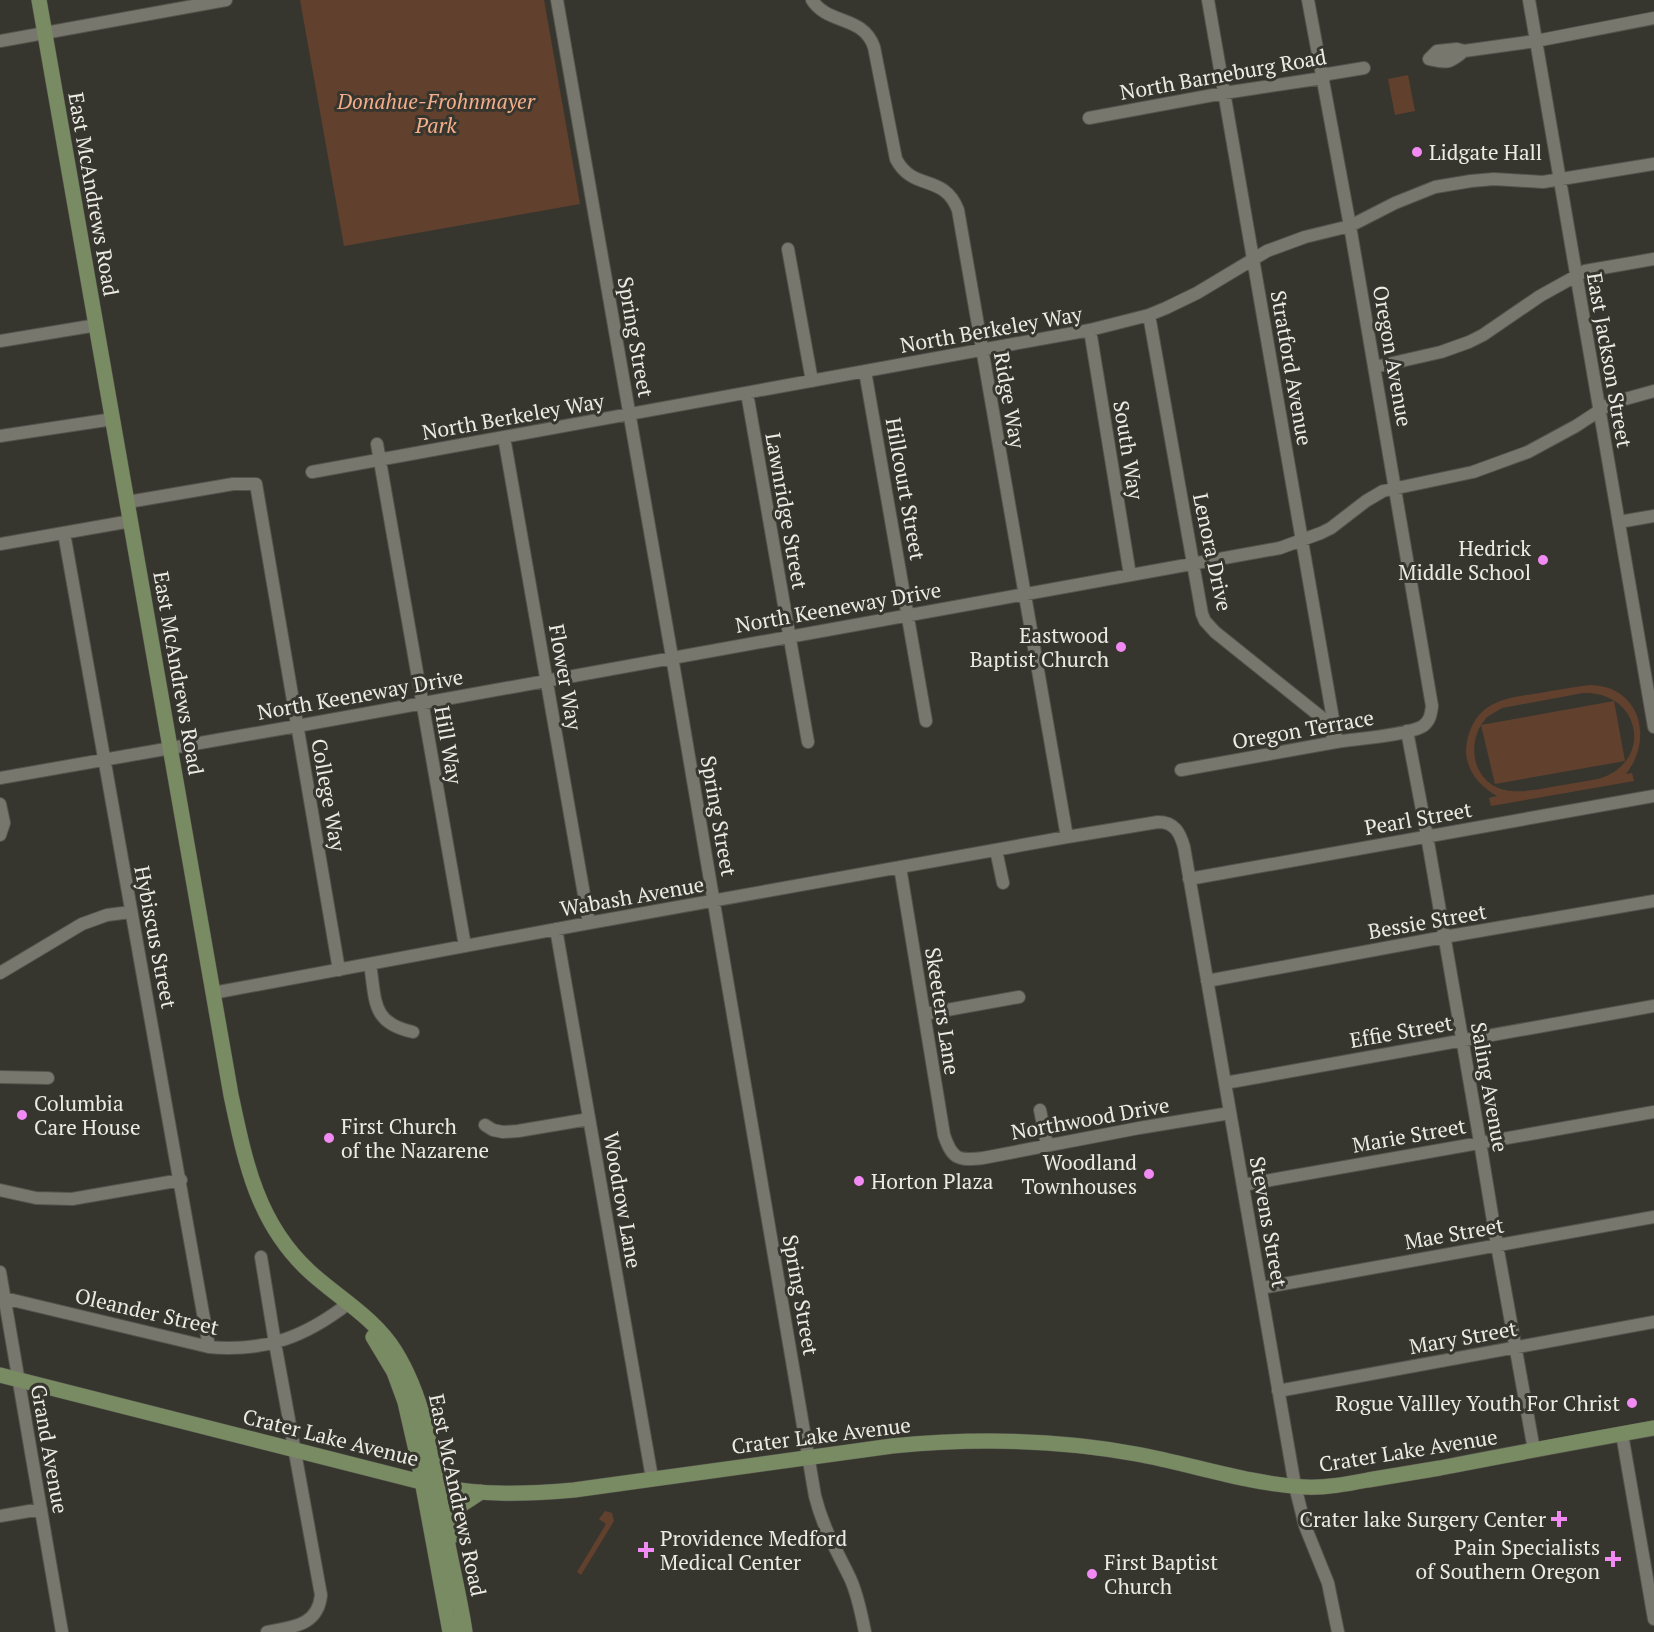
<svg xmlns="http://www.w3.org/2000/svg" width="1654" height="1632" viewBox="0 0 1654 1632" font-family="'PT Serif',serif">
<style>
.green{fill:#62402e;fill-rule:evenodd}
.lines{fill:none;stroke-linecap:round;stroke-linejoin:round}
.minor-casing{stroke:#54534c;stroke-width:14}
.major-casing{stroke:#54534c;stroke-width:16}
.minor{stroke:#78776e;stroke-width:12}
.major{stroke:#798b63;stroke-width:15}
.poi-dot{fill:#f28af3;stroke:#37362e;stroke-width:2}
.labels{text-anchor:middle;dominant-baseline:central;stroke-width:6;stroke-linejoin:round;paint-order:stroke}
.street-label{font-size:21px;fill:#ebeae5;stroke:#37362e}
.park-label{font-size:21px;font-style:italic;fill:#f5ae8a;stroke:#37362e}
.poi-label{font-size:21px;fill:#ebeae5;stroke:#37362e;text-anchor:start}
</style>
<rect width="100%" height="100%" fill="#37362e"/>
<path class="green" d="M300,0H544L580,204L344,246Z
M1408,75L1415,111L1395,115L1388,79Z
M1590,685C1640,686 1654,738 1626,774L1632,773L1634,781L1491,806L1489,798L1497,796C1480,786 1468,773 1466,753C1466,743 1468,734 1472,726C1485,699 1513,697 1540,693C1556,690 1573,687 1590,685ZM1583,693C1642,691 1654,763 1598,779C1583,782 1567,784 1551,787C1524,792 1491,799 1477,766C1472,752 1474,737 1481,725L1495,784L1625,761L1614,701L1481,725L1487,717L1502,708Z
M605,1511L612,1513L614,1521L581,1575L577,1572L606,1524L599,1519Z"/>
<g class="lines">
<defs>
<path id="minor" d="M557,0L672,657L815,1496C823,1528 836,1549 850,1578C858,1595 861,1613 865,1632
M812,0C828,25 863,15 874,47L896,159C913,192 944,173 958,210L1067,837
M1208,0L1337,742
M1529,0L1654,727
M0,41L226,0
M1429,59L1437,51L1457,49L1464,51L1536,41L1654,18
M1429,59C1447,63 1449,64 1464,51
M1089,118L1224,93L1323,78L1328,74L1364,68
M788,249L812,381
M1149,315L1202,614L1205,621L1215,632L1321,717L1333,736
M1090,330L1130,575
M0,341L97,325
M1375,367L1441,352L1469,342L1483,335L1540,296L1585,271L1654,259
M865,371L926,721
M747,393L808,742
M0,436L113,419
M504,437L589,923
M377,444L465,946
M312,472L1090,330L1149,315L1166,308L1197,293L1267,251L1305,237L1350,226L1395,203L1435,187L1471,181L1494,179L1543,182L1654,164
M128,502L233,484H256L339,970
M1619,522L1654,516
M64,533C112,805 163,1076 209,1347
M0,544L131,521
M1407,731L1427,836L1480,1142L1497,1245L1534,1450
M1181,770C1233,761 1285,751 1336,742C1355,739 1409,735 1423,726C1430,721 1431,714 1432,706L1350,226L1308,0
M0,778L297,726L1280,548L1321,533L1331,528L1366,501L1383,491L1473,472L1528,452L1576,426L1608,405L1618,401L1654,391
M0,804L4,823L0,835
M996,850L1003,883
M900,867L944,1135C952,1159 958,1161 983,1158L1139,1128L1230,1113
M1189,879L1654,796
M556,929L652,1478
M370,964C376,1001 371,1023 413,1032
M0,973L82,924L107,915L131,912
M1207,981L1444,937L1654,901
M213,993L589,923L1067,837L1158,822C1175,822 1180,833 1184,847L1295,1486L1305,1526L1328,1583L1338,1632
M925,1014L1019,997
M0,1077L48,1078
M1225,1083L1654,1006
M1040,1110L1047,1145
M485,1125L493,1130L503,1132L518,1131L589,1119
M1243,1185L1654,1112
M0,1190L36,1198L72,1199L181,1180
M261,1257L275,1343L321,1595C318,1626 292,1627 267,1632
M0,1272L62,1632
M1261,1288L1654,1217
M0,1297L209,1347C266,1352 305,1337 349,1303
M1278,1391L1654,1322
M1622,1434L1654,1619
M0,1516L41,1509"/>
<path id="major" d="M39,0L231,1095C245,1161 257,1223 309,1271C337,1297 374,1317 395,1351C428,1404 434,1469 445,1529C451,1563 460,1598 465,1632
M373,1337L394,1372L405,1402L418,1459L450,1632
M0,1375L437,1486C483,1496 528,1494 574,1490L892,1446C974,1438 1055,1439 1136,1454C1192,1464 1248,1484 1305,1487C1326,1488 1347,1484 1368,1480C1392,1476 1416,1472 1440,1468C1511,1454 1582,1441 1654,1428
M455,1535L452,1521L455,1509L481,1492"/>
</defs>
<use href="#minor" class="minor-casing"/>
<use href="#major" class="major-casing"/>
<use href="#minor" class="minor"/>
<use href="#major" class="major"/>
</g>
<g class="poi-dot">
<circle cx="1417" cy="152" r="6"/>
<circle cx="1543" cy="560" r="6"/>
<circle cx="1121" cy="647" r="6"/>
<circle cx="22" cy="1115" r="6"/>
<circle cx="329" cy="1138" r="6"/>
<circle cx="1149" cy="1174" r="6"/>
<circle cx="859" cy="1181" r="6"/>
<circle cx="1632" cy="1403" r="6"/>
<path d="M1556 1510h6v6h6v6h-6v6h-6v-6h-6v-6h6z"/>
<path d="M643 1541h6v6h6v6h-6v6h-6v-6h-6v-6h6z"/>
<path d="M1610 1550h6v6h6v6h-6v6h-6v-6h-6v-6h6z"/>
<circle cx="1092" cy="1574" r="6"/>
</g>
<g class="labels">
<g class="street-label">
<text transform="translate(1223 74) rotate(-10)">North Barneburg Road</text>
<text transform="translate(94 194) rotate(80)">East McAndrews Road</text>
<text transform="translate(991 329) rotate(-10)">North Berkeley Way</text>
<text transform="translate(636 337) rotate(80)">Spring Street</text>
<text transform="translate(1393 356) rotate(80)">Oregon Avenue</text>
<text transform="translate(1610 360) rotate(80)">East Jackson Street</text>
<text transform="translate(1292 368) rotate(80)">Stratford Avenue</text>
<text transform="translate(1010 400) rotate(80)">Ridge Way</text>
<text transform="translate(513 416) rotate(-10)">North Berkeley Way</text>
<text transform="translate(1129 450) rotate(81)">South Way</text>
<text transform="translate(906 489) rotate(80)">Hillcourt Street</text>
<text transform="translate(787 511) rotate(80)">Lawnridge Street</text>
<text transform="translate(1213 552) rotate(78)">Lenora Drive</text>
<text transform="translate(838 607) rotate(-10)">North Keeneway Drive</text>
<text transform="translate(179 673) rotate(80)">East McAndrews Road</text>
<text transform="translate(566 677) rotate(80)">Flower Way</text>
<text transform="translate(360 694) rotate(-10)">North Keeneway Drive</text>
<text transform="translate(1303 729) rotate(-10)">Oregon Terrace</text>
<text transform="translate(449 745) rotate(80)">Hill Way</text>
<text transform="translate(329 795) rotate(80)">College Way</text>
<text transform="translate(719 816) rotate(80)">Spring Street</text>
<text transform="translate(1418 818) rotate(-10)">Pearl Street</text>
<text transform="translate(632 896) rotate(-10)">Wabash Avenue</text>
<text transform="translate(1427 921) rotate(-10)">Bessie Street</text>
<text transform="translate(156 937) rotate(79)">Hybiscus Street</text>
<text transform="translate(943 1011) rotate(81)">Skeeters Lane</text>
<text transform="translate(1401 1031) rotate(-10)">Effie Street</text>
<text transform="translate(1490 1087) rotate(80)">Saling Avenue</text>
<text transform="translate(1090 1118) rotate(-10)">Northwood Drive</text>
<text transform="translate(1409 1135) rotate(-10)">Marie Street</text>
<text transform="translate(623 1200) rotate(80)">Woodrow Lane</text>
<text transform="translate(1269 1222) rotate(80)">Stevens Street</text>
<text transform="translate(1454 1233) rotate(-10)">Mae Street</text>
<text transform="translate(801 1295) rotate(80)">Spring Street</text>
<text transform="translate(147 1311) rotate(13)">Oleander Street</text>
<text transform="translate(1463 1337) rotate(-10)">Mary Street</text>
<text transform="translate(821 1435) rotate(-7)">Crater Lake Avenue</text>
<text transform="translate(331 1437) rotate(14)">Crater Lake Avenue</text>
<text transform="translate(50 1449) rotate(80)">Grand Avenue</text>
<text transform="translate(1408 1450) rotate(-9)">Crater Lake Avenue</text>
<text transform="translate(458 1495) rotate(78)">East McAndrews Road</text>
</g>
<g class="park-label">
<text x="436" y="101">Donahue-Frohnmayer<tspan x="436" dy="24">Park</tspan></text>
</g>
<g class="poi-label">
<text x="1429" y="152">Lidgate Hall</text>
<text x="1531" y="548" text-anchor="end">Hedrick<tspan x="1531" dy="24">Middle School</tspan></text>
<text x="1109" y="635" text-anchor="end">Eastwood<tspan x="1109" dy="24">Baptist Church</tspan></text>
<text x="34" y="1103">Columbia<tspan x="34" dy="24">Care House</tspan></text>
<text x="341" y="1126">First Church<tspan x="341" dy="24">of the Nazarene</tspan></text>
<text x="1137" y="1162" text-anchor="end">Woodland<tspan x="1137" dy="24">Townhouses</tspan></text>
<text x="871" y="1181">Horton Plaza</text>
<text x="1620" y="1403" text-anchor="end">Rogue Vallley Youth For Christ</text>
<text x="1546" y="1519" text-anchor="end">Crater lake Surgery Center</text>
<text x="660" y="1538">Providence Medford<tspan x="660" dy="24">Medical Center</tspan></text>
<text x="1600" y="1547" text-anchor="end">Pain Specialists<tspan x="1600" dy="24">of Southern Oregon</tspan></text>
<text x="1104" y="1562">First Baptist<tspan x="1104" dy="24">Church</tspan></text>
</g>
</g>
</svg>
